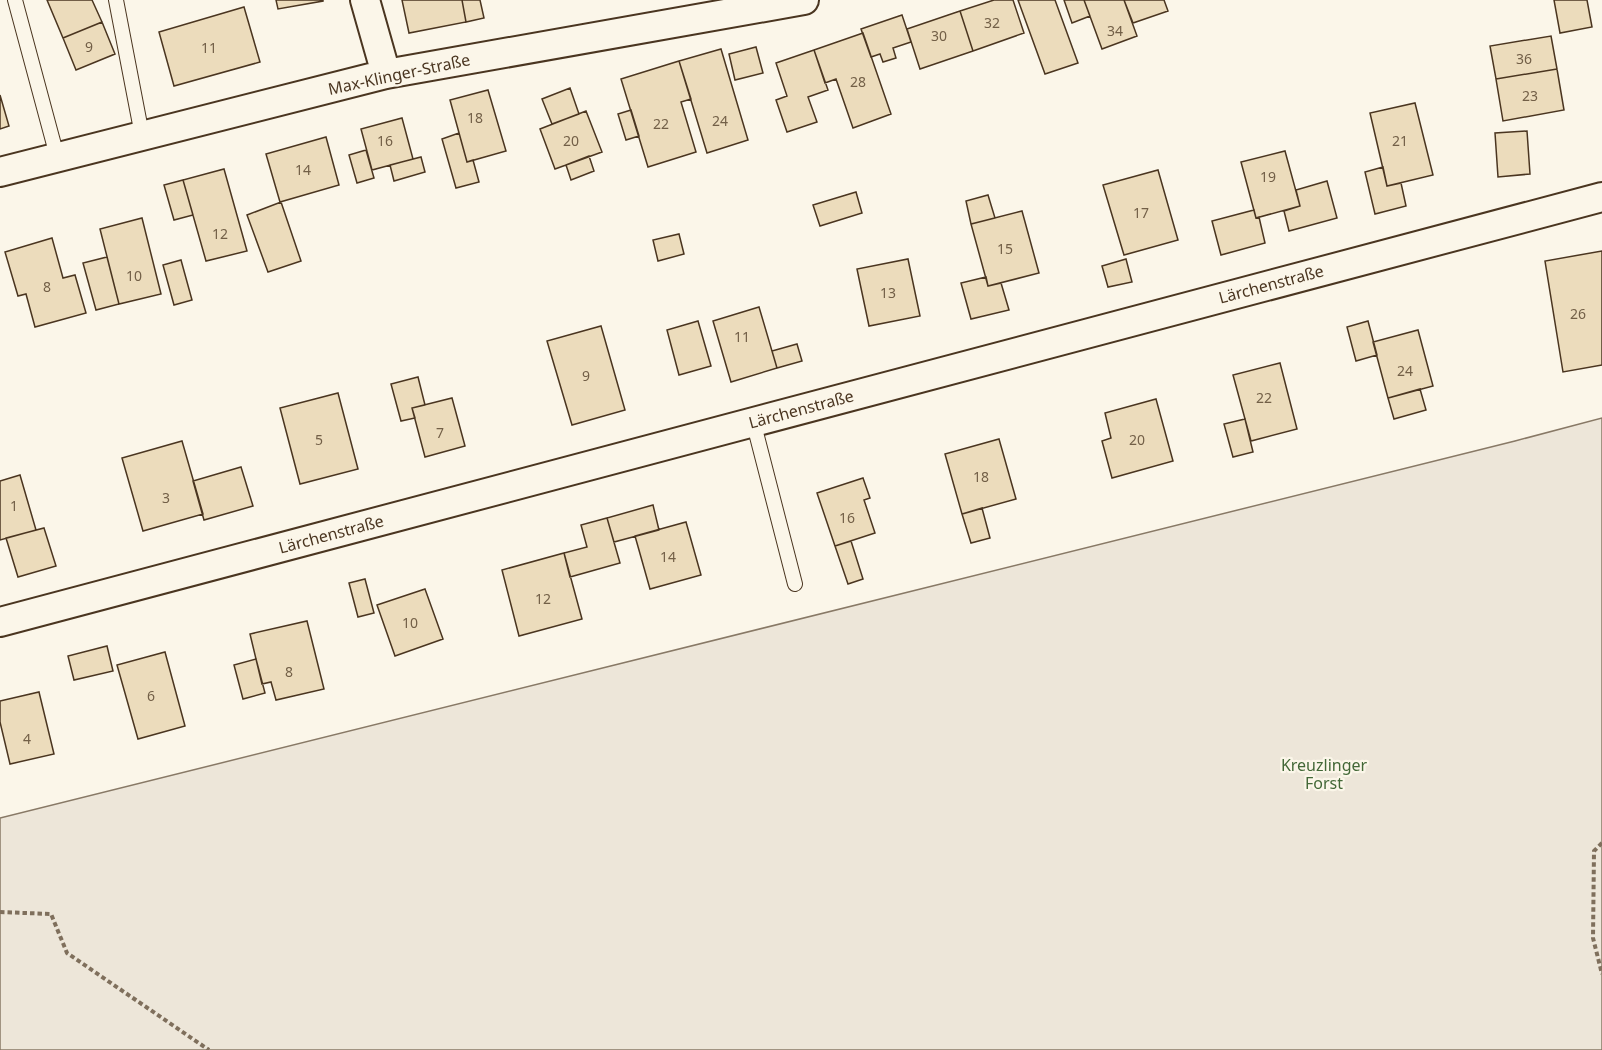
<svg xmlns="http://www.w3.org/2000/svg" width="1602" height="1050" viewBox="0 0 1602 1050" font-family="'Noto Sans',sans-serif">
<style>
.green{fill:#ede6d9;stroke:#887966;stroke-width:1.5}
.building{fill:#ecdcbc;stroke:#4a3520;stroke-width:1.5}
.lines{fill:none;stroke-linecap:round;stroke-linejoin:round}
.lane-casing{stroke:#4a3520;stroke-width:16}
.street-casing{stroke:#4a3520;stroke-width:32}
.path{stroke:#7f6f5c;stroke-width:4;stroke-dasharray:4.5 3;stroke-linecap:butt}
.lane{stroke:#fbf6e9;stroke-width:14}
.street{stroke:#fbf6e9;stroke-width:28}
.labels{text-anchor:middle;dominant-baseline:central;stroke-width:4.5;stroke-linejoin:round;paint-order:stroke}
.number-label{font-size:14px;fill:#725f47}
.street-label{font-size:16px;fill:#4a3520;stroke:#fbf6e9}
.park-label{font-size:16px;fill:#436837;stroke:#fbf6e9}
</style>
<rect width="100%" height="100%" fill="#fbf6e9"/>
<path class="green" d="M1602,418V1050H0V818L1515,441Z"/>
<path class="building" d="M47,0H92L102,22L63,38Z
M276,0H323V1L278,9Z
M402,0H462L466,22L409,33Z
M462,0H480L484,18L466,22Z
M994,0H1013L1024,33L973,51L960,11Z
M1018,0H1055L1078,63L1045,74Z
M1064,0H1084L1090,16L1072,23Z
M1084,0H1124L1137,36L1102,49Z
M1124,0H1164L1168,11L1133,23Z
M1554,0H1587L1592,27L1560,33Z
M244,7L260,62L174,86L159,32Z
M960,11L973,51L920,69L907,29Z
M902,15L911,42L893,48L896,58L883,62L880,54L871,57L861,29Z
M102,22L115,54L76,70L63,38Z
M863,33L891,114L853,128L836,79L825,83L814,50Z
M1551,36L1557,69L1496,79L1490,46Z
M756,47L763,73L735,80L729,54Z
M721,49L748,140L707,153L679,61Z
M814,50L828,90L808,97L817,122L787,132L776,100L787,96L776,63Z
M679,61L691,99L681,102L696,152L648,167L621,79Z
M1557,69L1564,110L1503,121L1496,79Z
M570,88L579,114L552,124L542,99Z
M488,90L506,151L467,162L450,100Z
M0,95L9,126L0,129Z
M1415,103L1433,175L1387,186L1370,113Z
M631,110L639,136L626,140L618,114Z
M586,111L602,152L555,169L540,129Z
M402,118L413,159L372,170L361,129Z
M1527,131L1530,174L1498,177L1495,133Z
M459,133L467,162L473,160L479,182L456,188L442,139Z
M326,137L339,185L280,202L266,154Z
M366,150L374,178L357,183L349,155Z
M1285,151L1300,206L1256,218L1241,162Z
M589,156L594,171L571,180L566,165Z
M421,157L425,172L394,181L390,165Z
M1383,167L1387,186L1401,183L1406,206L1375,214L1365,172Z
M224,169L247,251L206,261L183,180Z
M1158,170L1178,240L1124,255L1103,185Z
M183,180L193,215L174,220L164,185Z
M1327,181L1337,218L1289,231L1284,211L1300,206L1296,190Z
M856,192L862,213L820,226L813,205Z
M988,195L995,218L971,224L966,201Z
M281,202L301,261L268,272L247,215Z
M1254,210L1256,218L1259,217L1265,243L1221,255L1212,221Z
M1022,211L1039,273L988,286L971,224Z
M142,218L161,294L119,304L100,229Z
M679,234L684,254L658,261L653,240Z
M52,238L63,278L75,275L86,313L35,327L26,294L18,296L5,252Z
M1602,251V365L1563,372L1545,261Z
M107,257L119,304L96,310L83,263Z
M908,259L920,316L869,326L857,269Z
M1126,259L1132,282L1108,287L1102,266Z
M181,260L192,300L174,305L163,265Z
M986,277L988,286L1001,283L1009,310L971,319L961,283Z
M759,307L777,368L731,382L713,321Z
M698,321L711,366L679,375L667,330Z
M1368,321L1377,355L1356,361L1347,327Z
M601,326L625,410L572,425L547,341Z
M1418,330L1433,386L1388,398L1373,342Z
M797,344L802,361L777,368L772,351Z
M1280,363L1297,429L1251,441L1233,375Z
M418,377L425,405L412,408L415,418L401,421L391,384Z
M1420,389L1426,410L1394,419L1388,398Z
M338,393L358,469L300,484L280,408Z
M452,398L465,446L425,457L412,408Z
M1156,399L1173,461L1112,478L1102,441L1111,438L1105,413Z
M1245,419L1253,452L1233,457L1224,424Z
M999,439L1016,499L962,514L945,454Z
M182,441L203,514L143,531L122,458Z
M241,467L253,506L204,520L193,481Z
M20,475L36,530L0,540V481Z
M863,478L870,498L864,500L875,533L835,546L817,493Z
M653,505L659,530L614,542L607,518Z
M982,508L990,538L971,543L962,514Z
M607,518L620,563L570,577L564,553L587,547L581,525Z
M686,522L701,575L650,589L635,536Z
M44,528L56,566L18,577L6,538Z
M851,541L863,579L848,584L835,546Z
M564,553L582,619L519,636L502,570Z
M365,579L374,613L358,617L349,583Z
M425,589L443,639L395,656L377,605Z
M307,621L324,689L276,700L271,682L262,684L250,634Z
M107,646L113,671L74,680L68,656Z
M165,652L185,726L138,739L117,665Z
M256,659L265,693L243,699L234,665Z
M39,692L54,754L10,764L0,722V701Z"/>
<g class="lines">
<defs>
<path id="lane" d="M15,0L57,156
M116,0L142,135
M753,421L795,584"/>
<path id="street" d="M365,0L386,74
M0,172L386,74L804,0
M0,622L1602,197"/>
</defs>
<use href="#lane" class="lane-casing"/>
<use href="#street" class="street-casing"/>
<path class="path" d="M1602,843L1594,851L1593,938L1602,974
M0,912L51,914L67,953L209,1050"/>
<use href="#lane" class="lane"/>
<use href="#street" class="street"/>
</g>
<g class="labels">
<g class="number-label">
<text x="992" y="22">32</text>
<text x="1115" y="30">34</text>
<text x="939" y="35">30</text>
<text x="89" y="46">9</text>
<text x="209" y="47">11</text>
<text x="1524" y="58">36</text>
<text x="858" y="81">28</text>
<text x="1530" y="95">23</text>
<text x="475" y="117">18</text>
<text x="720" y="120">24</text>
<text x="661" y="123">22</text>
<text x="385" y="140">16</text>
<text x="571" y="140">20</text>
<text x="1400" y="140">21</text>
<text x="303" y="169">14</text>
<text x="1268" y="176">19</text>
<text x="1141" y="212">17</text>
<text x="220" y="233">12</text>
<text x="1005" y="248">15</text>
<text x="134" y="275">10</text>
<text x="47" y="286">8</text>
<text x="888" y="292">13</text>
<text x="1578" y="313">26</text>
<text x="742" y="336">11</text>
<text x="1405" y="370">24</text>
<text x="586" y="375">9</text>
<text x="1264" y="397">22</text>
<text x="440" y="432">7</text>
<text x="319" y="439">5</text>
<text x="1137" y="439">20</text>
<text x="981" y="476">18</text>
<text x="166" y="497">3</text>
<text x="14" y="505">1</text>
<text x="847" y="517">16</text>
<text x="668" y="556">14</text>
<text x="543" y="598">12</text>
<text x="410" y="622">10</text>
<text x="289" y="671">8</text>
<text x="151" y="695">6</text>
<text x="27" y="738">4</text>
</g>
<g class="street-label">
<text transform="translate(399 74) rotate(-12)">Max-Klinger-Straße</text>
<text transform="translate(1271 284) rotate(-15)">Lärchenstraße</text>
<text transform="translate(801 409) rotate(-15)">Lärchenstraße</text>
<text transform="translate(331 534) rotate(-15)">Lärchenstraße</text>
</g>
<g class="park-label">
<text x="1324" y="765">Kreuzlinger<tspan x="1324" dy="18">Forst</tspan></text>
</g>
</g>
</svg>
